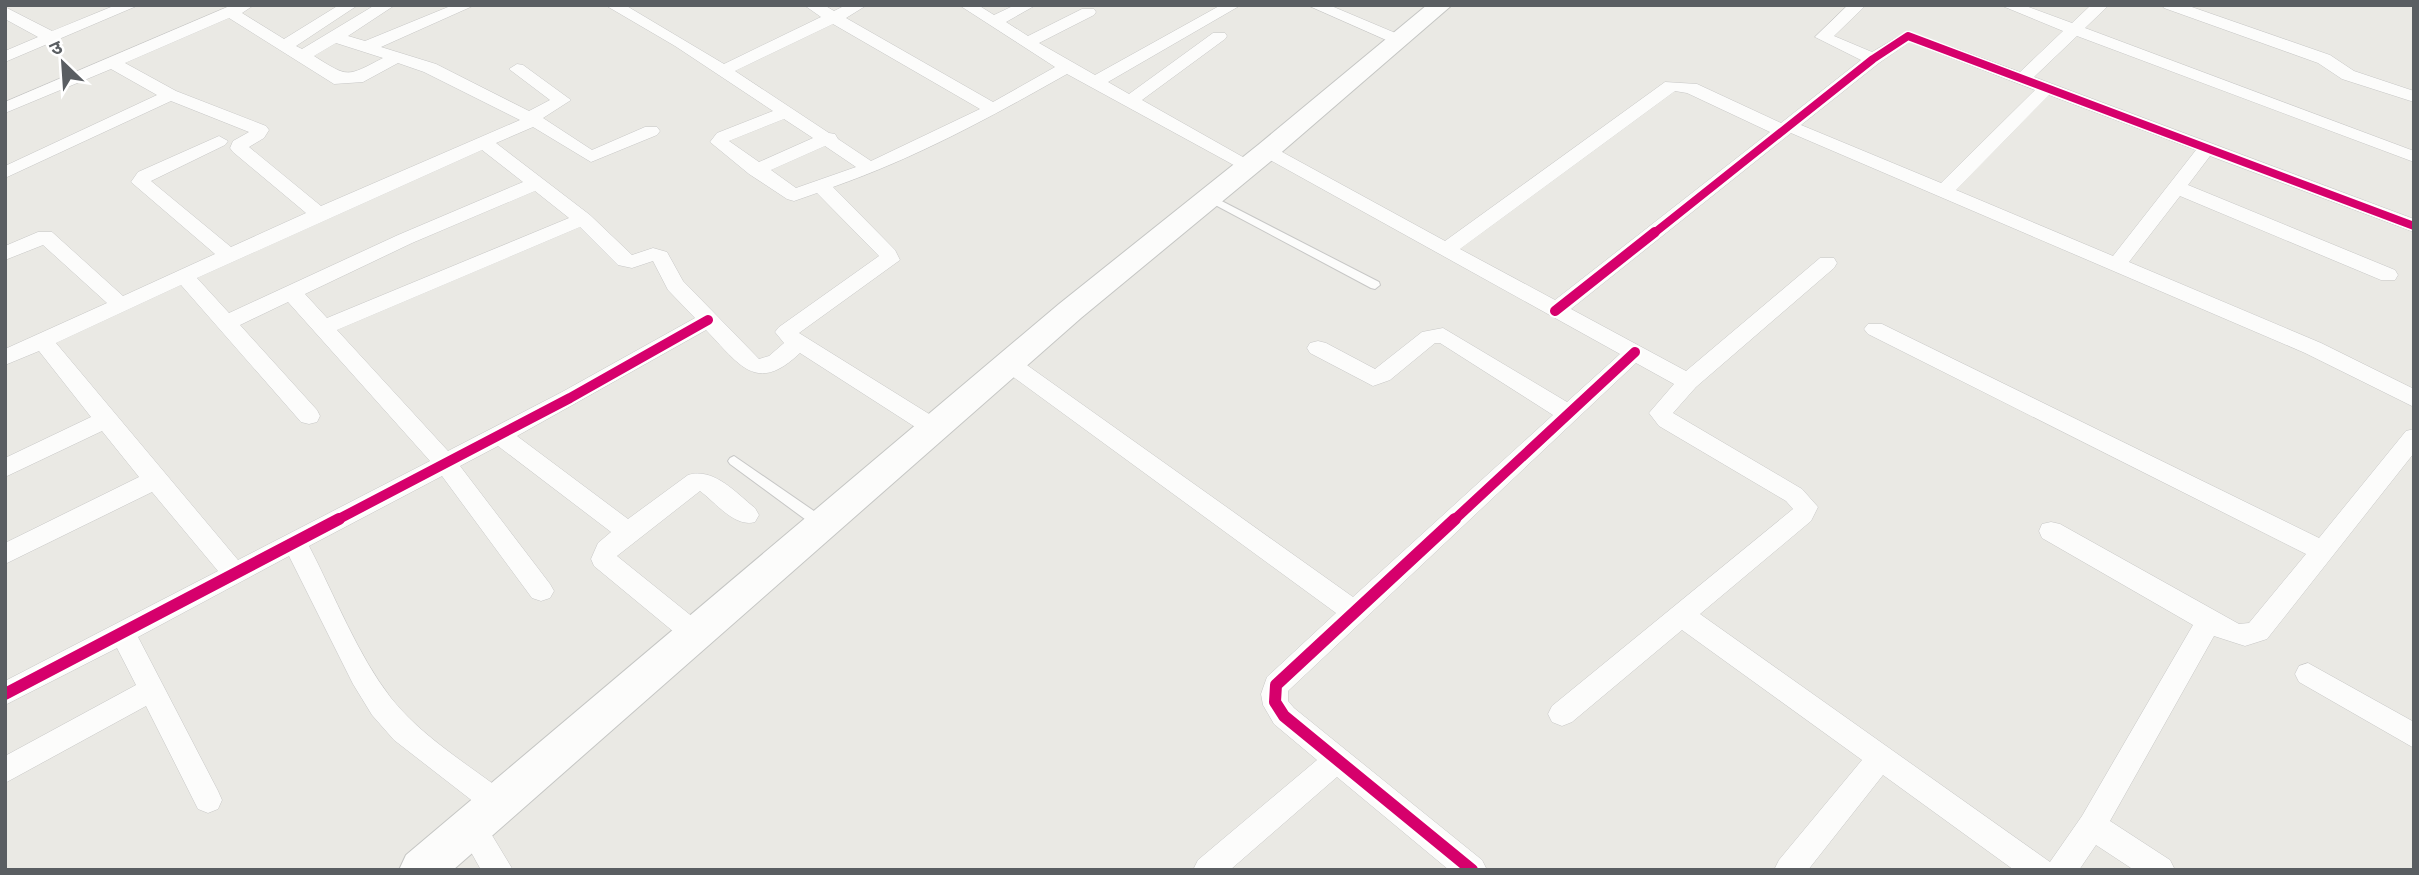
<svg xmlns="http://www.w3.org/2000/svg" width="2419" height="875" viewBox="0 0 2419 875" font-family="'Asap Condensed','Noto Sans Devanagari',sans-serif">
<style>
.lines{fill:none;stroke-linecap:round;stroke-linejoin:round}
.service-casing{stroke:#c7c7c6;stroke-width:2}
.minor-casing{stroke:#c7c7c6;stroke-width:1}
.secondary-casing{stroke:#c5c6c4;stroke-width:2}
.service{fill:#fcfcfb;fill-rule:evenodd}
.minor{fill:#fcfcfb;fill-rule:evenodd}
.secondary{fill:#fcfcfb;fill-rule:evenodd}
.cycleway-far2-casing{stroke:#fff;stroke-width:11}
.cycleway-far1-casing{stroke:#fff;stroke-width:14}
.cycleway-casing{stroke:#fff;stroke-width:17}
.cycleway-far2{stroke:#d6006c;stroke-width:8}
.cycleway-far1{stroke:#d6006c;stroke-width:10}
.cycleway{stroke:#d6006c;stroke-width:12}
</style>
<rect width="100%" height="100%" fill="#eae9e4"/>
<g class="lines">
<defs>
<path id="service" d="M1208,194L1379,282L1380,285L1375,289L1371,288L1204,199V195Z
M734,456L827,520L828,524L827,528H817L730,464L728,461L730,458Z"/>
<path id="minor" d="M116,5H139L5,62V51L38,37L5,19V7L52,31Z
M232,5H254L242,13L284,39L339,5H358L296,46L302,49L375,5H395L348,36L365,41L453,5H475L381,47L436,64L529,111L550,100L509,69L517,64L523,65L571,100L543,118L592,150L645,127H657L660,131L657,135L591,162L533,127L496,143L590,215L632,255L653,248L667,252L683,281L759,359L769,356L784,343L775,332L779,327L879,256L817,193L794,201L787,199L749,174L710,142L717,133L773,111L675,46L605,5H625L724,64L821,17L804,5H824L834,11L846,5H867L846,18L993,102L1055,67L959,5H978L994,15L1015,5H1036L1006,22L1028,36L1082,9H1094L1096,12L1094,15L1039,43L1095,75L1221,5H1241L1108,82L1129,94L1213,33H1225L1227,36L1225,39L1142,100L1257,165L1255,169H1241L1067,74C991,117 916,158 833,187L895,250L900,260L799,333L942,422L945,428L942,434L934,436L926,434L800,353C756,395 739,364 706,330L517,436L628,519L688,475C714,467 736,493 755,508L759,515L755,522C735,528 715,502 700,491L617,556L704,626L708,634L704,642L695,645L686,642L594,566L591,559L598,543L611,532L498,446L460,466L550,584L554,591L550,598L541,601L532,598L442,476L309,546C335,596 357,654 391,698C422,737 469,765 508,795L512,804L508,813L498,817L488,813L394,740L372,715L353,684L289,556L138,637L218,791L222,800L218,809L208,813L198,809L146,706L5,783V756L136,685L117,648L5,705V681L218,571L152,492L5,564V543L139,477L102,431L5,477V458L91,417L39,351L5,365V349L107,303L43,245L5,260V246L38,232H52L123,296L215,254L131,182L138,172L219,136L228,141L225,145L151,181L231,247L306,213L233,152L230,148L233,141L249,132L171,101L5,178V166L157,95L111,69L5,113V102ZM229,18L334,84L363,82L398,63L424,72L520,120L321,206L249,147L264,138L269,130L266,126L176,91L125,63ZM833,24L980,109L871,161L838,139L835,134L829,133L735,71ZM336,43L383,58C346,77 349,78 314,56ZM784,119L813,138L759,162L729,141ZM825,146L856,167L796,188L771,170ZM482,150L523,182L398,235L229,313L197,278ZM535,191L569,218L327,318L305,294L412,243ZM580,227L618,265L632,268L653,261L668,290L695,318L562,392L448,451L337,330ZM181,285L301,422L309,424L317,422L320,416L317,410L240,325L288,302L430,461L238,560L56,343Z
M1307,5H1329L1405,37L1407,40L1405,43H1393Z
M1848,5L1865,6L1834,36L1872,52L1908,31L2020,72L2063,31L2000,5H2023L2072,23L2091,5H2109L2085,28L2414,151V162L2077,36L2034,77L2414,219V232L2210,156L2188,185L2395,270L2398,275L2395,280H2381L2180,196L2129,262L2321,343L2414,389V407L2305,353L1791,133L1571,309L1686,371L1820,258H1834L1837,263L1834,268L1696,387L1673,413L1802,489L1818,507L1811,521L1700,614L2050,862L2082,816L2193,625L2042,538L2039,531L2042,524L2051,522L2060,524L2239,624L2249,623L2306,554L1868,334L1864,329L1868,324H1882L2319,538L2406,431L2414,429V453L2267,639L2245,646L2214,636L2110,821L2170,860L2175,870H2134L2096,845L2079,870H2014L1883,775L1808,870H1774L1779,860L1862,760L1682,630L1572,722L1562,726L1552,722L1548,714L1552,706L1793,509L1786,501L1659,426L1649,413L1674,384L1636,363L1288,691V701L1294,708L1482,860L1487,870H1449L1337,777L1230,870H1193L1198,860L1317,760L1274,724L1263,705L1261,694L1267,677L1336,613L1001,368L998,363L1001,358L1009,356L1017,358L1353,597L1553,415L1440,343H1435L1390,380L1373,386L1310,353L1307,348L1310,343L1318,341L1326,343L1375,369L1422,332L1443,328L1567,402L1620,354L1261,155L1258,151L1261,147H1273L1445,241L1665,82L1697,84L1781,123L1861,60L1815,37ZM1910,42L2035,90L1941,183L1801,125L1879,63ZM1675,91L1687,93L1770,132L1555,300L1460,249ZM2049,95L2196,150L2113,256L1956,190Z
M2162,5H2186L2330,55L2354,71L2414,91V102L2342,79L2318,63L2164,8Z
M2308,663L2414,722V748L2299,682L2295,674L2299,666Z
M471,814L481,817L513,870H481L457,827L461,817Z"/>
<path id="secondary" d="M1427,5H1452L1276,157L1081,318L453,870H399L406,855L1059,304L1258,145Z"/>
</defs>
<use href="#service" class="service-casing"/>
<use href="#minor" class="minor-casing"/>
<use href="#secondary" class="secondary-casing"/>
<use href="#service" class="service"/>
<use href="#minor" class="minor"/>
<use href="#secondary" class="secondary"/>
<defs>
<path id="cycleway-far2" d="M1653,234L1873,59L1908,36L2414,226"/>
<path id="cycleway-far1" d="M1555,311L1655,232
M335,521L570,398L708,320
M1453,521L1635,352"/>
<path id="cycleway" d="M1455,519L1276,685L1275,702L1284,716L1472,870
M5,694L339,519"/>
</defs>
<use href="#cycleway-far2" class="cycleway-far2-casing"/>
<use href="#cycleway-far1" class="cycleway-far1-casing"/>
<use href="#cycleway" class="cycleway-casing"/>
<use href="#cycleway-far2" class="cycleway-far2"/>
<use href="#cycleway-far1" class="cycleway-far1"/>
<use href="#cycleway" class="cycleway"/>
</g>
<rect width="2419" height="875" fill="none" stroke="#5a5e62" stroke-width="14"/>
<g transform="translate(63 63) rotate(335)" stroke="#ffffff" stroke-width="5" paint-order="stroke">
<path d="M0-5L12 26L0 18L-12 26Z" fill="#5a5e62"/>
<text y="-10" font-size="19" font-weight="bold" text-anchor="middle" fill="#5a5e62">उ</text>
</g>
</svg>
